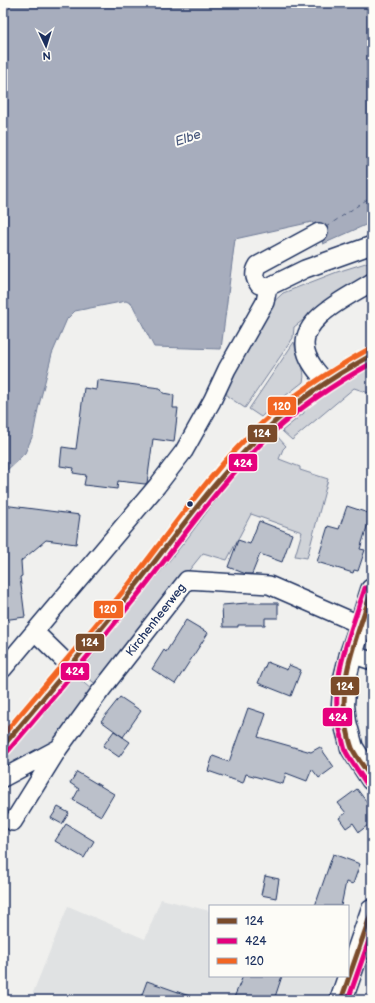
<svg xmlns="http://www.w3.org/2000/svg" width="375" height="1003" viewBox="0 0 375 1003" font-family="'Balsamiq Sans',sans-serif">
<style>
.built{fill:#e0e2e3}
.green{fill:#d0d3d8;stroke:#76819b}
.water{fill:#a7adbd;stroke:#6f7b97}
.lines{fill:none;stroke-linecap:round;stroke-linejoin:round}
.ferry{stroke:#4c5b7f;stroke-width:1;stroke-dasharray:5 4;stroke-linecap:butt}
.building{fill:#bbc0ca;stroke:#1b2f5e}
.minor-casing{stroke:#1b2f5e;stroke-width:20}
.major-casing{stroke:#1b2f5e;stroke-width:25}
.minor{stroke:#fdfcf7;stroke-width:17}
.major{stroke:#fdfcf7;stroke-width:22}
.bus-1-casing{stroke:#fdfcf7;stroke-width:8}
.bus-2-casing{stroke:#fdfcf7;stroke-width:8}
.bus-3-casing{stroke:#fdfcf7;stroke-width:8}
.bus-1{stroke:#7a4b2a;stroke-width:5}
.bus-2{stroke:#e5007d;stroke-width:5}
.bus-3{stroke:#f26522;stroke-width:5}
.bus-dot{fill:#1b2f5e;stroke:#fdfcf7;stroke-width:1.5}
.labels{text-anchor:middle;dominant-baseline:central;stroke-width:4;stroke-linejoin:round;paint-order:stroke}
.street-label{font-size:12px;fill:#1b2f5e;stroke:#fdfcf7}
.water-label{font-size:13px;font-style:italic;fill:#4c5b7f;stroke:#fdfcf7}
.line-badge{stroke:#fdfcf7;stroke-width:1.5}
.badge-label{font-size:11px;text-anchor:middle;font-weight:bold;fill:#fff}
</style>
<rect width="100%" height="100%" fill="#f0f0ee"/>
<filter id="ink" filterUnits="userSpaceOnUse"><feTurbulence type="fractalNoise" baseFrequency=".025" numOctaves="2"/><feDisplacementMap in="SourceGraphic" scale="8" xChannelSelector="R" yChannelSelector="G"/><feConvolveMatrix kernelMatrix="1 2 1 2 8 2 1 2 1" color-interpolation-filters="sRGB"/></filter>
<g filter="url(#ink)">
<path class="built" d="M161,899L210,911V976H335L327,1000H30L68,906L145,939Z"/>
<path class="green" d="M372,261V273L323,305L294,327L293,338L245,408L227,396L226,387L267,308L283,293L337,272Z
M294,342C296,356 307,369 303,382L276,403L261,417L249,409Z
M372,364V394L354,388L292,440L282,431L304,413V408L351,376Z
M276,435L286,446L283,449L279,459L300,467V470L328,479L307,558L295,556L302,532L251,514L227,560L203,553L97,685L80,672L186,540L227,485L264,442H268Z
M76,676L92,690L60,735L52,743L3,774V761Z"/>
<path class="water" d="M3,3H372V222L323,244L319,232L312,222L235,239L221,349L154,347L132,304L126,301L75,311L67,319L52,354L38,409L33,435L25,453L3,474Z"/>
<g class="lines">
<path class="ferry" d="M326,227L372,196"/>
</g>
<path class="building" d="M97,380L160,388L163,393L174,395L173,408H178L174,442L153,439L147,483L145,484L118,481L117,489L84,485L86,475L73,473L74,468L60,466L62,447L76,449L84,388L96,390Z
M3,505L80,515L76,544L46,540L21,561L22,576L20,577L25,617L3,620Z
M347,506L371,514L360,549L365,550L358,571L354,570L353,573L317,562L328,526L339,529Z
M259,521L292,534L282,562L260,554L252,574H246L228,567L238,540L250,544Z
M247,603H278V618H265V625H238V627H223L222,605Z
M186,620L208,633L175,684L152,669L164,650L166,652Z
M267,662L287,670L289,665L301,670L291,696L258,683Z
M120,697L141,711L123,737L101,721Z
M248,708L266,714L258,737L311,752L320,747L334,767L319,778L312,769L307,781L286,773L283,784L246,774L243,783L208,771L213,756L229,762Z
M114,731L130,742L119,757L103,746Z
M77,772L114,794L101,816L73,800L79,789L70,783Z
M357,789L372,809V822L359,832L353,823L346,828L339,818L346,813L338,803Z
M58,807L69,813L62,824L51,818Z
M66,824L94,841L84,858L55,841Z
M333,854L360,864L353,884L346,882L341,906H315Z
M265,876L279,879L276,898L261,895Z
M243,976H282L274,1000H233Z
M147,981L195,998L194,1000H140Z"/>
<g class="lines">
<defs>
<path id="minor" d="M319,232L258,265C253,273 254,278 259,285L268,287L305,269L372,245
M326,382C318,373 309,363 306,351C297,319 350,296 372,282
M35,632L70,666
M351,654L372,661
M3,669L157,486L184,451L212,401L227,369L265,302L268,287
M3,746C47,694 91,641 134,588C173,539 209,487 253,442C287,407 329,378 372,355
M3,778L59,748
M13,822L59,748L99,693L187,580L269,585L361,625"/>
<path id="major" d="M372,590L361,625L351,654L345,678L343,705L345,722L352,748L372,779
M341,1000L372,911"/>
</defs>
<use href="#minor" class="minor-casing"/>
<use href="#major" class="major-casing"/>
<use href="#minor" class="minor"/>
<use href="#major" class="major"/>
<defs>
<path id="bus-1" d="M372,590C357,637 335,684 348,733C349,738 350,743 352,748C357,759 366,769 372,779
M3,746C47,694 92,641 134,588C177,534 216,477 266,430C297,400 334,376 372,355
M341,1000L372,911"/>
<path id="bus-2" d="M365,588C350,635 327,684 341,734C343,740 343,746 346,752C352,763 360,773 366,783
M8,751C53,698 97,646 140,592C182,539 221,481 271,434C301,406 336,383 372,363
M348,1000L372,932"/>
<path id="bus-3" d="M3,735C45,685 88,635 129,584C172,529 211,470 262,423C294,394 331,370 369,349"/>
</defs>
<use href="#bus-1" class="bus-1-casing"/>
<use href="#bus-2" class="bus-2-casing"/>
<use href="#bus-3" class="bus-3-casing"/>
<use href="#bus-1" class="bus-1"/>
<use href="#bus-2" class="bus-2"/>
<use href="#bus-3" class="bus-3"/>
</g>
</g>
<circle class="bus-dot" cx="190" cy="504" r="3.5"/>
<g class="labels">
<g class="street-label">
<text transform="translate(156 620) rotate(-52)">Kirchenheerweg</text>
</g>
<g class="water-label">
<text transform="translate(188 138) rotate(-18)">Elbe</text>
</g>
</g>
<g class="line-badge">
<rect x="267" y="396" width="30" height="20" rx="4" fill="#f26522"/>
<rect x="247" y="424" width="31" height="19" rx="4" fill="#7a4b2a"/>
<rect x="228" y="453" width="30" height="19" rx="4" fill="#e5007d"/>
<rect x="93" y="600" width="31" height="19" rx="4" fill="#f26522"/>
<rect x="75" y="633" width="30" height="19" rx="4" fill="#7a4b2a"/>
<rect x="60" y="662" width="30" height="19" rx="4" fill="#e5007d"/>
<rect x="330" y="676" width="30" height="20" rx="4" fill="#7a4b2a"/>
<rect x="322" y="707" width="31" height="20" rx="4" fill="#e5007d"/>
</g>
<g class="badge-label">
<text x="282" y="410">120</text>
<text x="262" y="437">124</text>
<text x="243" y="467">424</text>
<text x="108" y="613">120</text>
<text x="90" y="646">124</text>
<text x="75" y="675">424</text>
<text x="345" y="690">124</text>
<text x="338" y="721">424</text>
</g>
<rect width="375" height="1003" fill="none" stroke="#fdfcf7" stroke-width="16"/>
<rect x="8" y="8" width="359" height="987" fill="none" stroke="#1b2f5e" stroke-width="1.5" filter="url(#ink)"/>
<rect x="209" y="905" width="140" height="72" fill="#fdfcf7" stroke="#a3aaba"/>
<rect x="217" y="918" width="20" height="6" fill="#7a4b2a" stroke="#a3aaba"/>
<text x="245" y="925" font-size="12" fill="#1b2f5e">124</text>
<rect x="217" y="938" width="20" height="6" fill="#e5007d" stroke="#a3aaba"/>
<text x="245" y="945" font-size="12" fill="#1b2f5e">424</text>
<rect x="217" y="958" width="20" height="6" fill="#f26522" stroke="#a3aaba"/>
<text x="245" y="965" font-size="12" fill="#1b2f5e">120</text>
<g transform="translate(46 46) rotate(176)" stroke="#fdfcf7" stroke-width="3" paint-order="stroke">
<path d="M0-3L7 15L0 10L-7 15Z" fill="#1b2f5e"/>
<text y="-6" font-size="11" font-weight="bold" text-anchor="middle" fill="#1b2f5e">N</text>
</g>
</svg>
